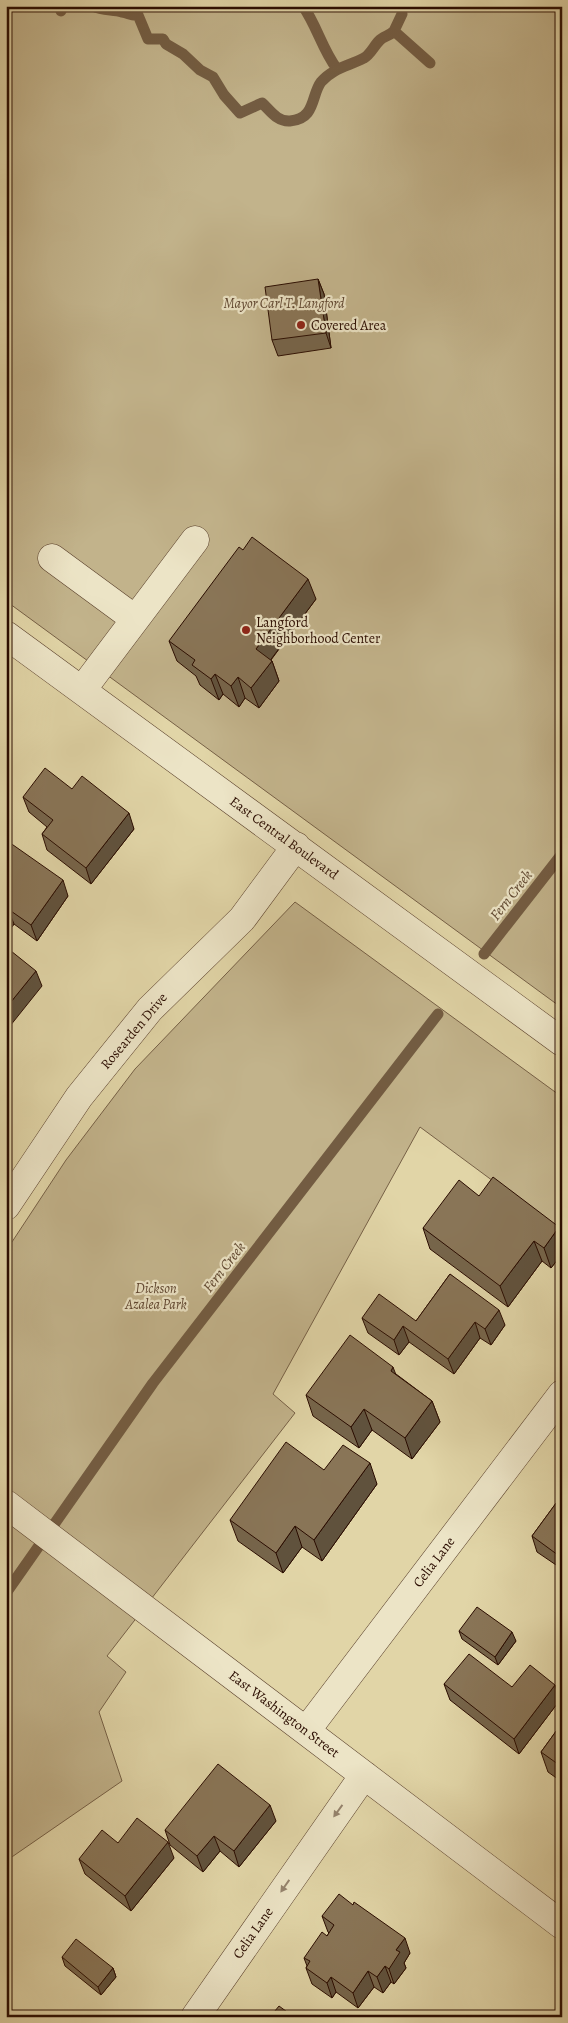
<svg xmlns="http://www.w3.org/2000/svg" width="568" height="2023" viewBox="0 0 568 2023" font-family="Alegreya,serif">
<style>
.green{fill:#c2b38b;stroke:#766046}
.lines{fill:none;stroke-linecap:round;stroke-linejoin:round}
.stream{stroke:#735c42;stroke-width:11}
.minor-casing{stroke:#583e2a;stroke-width:29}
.minor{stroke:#ece4c6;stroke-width:28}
.wall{fill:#76654b;stroke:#2a0c00}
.shaded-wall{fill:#60523d;stroke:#2a0c00}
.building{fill:#897557;stroke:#2a0c00}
.oneway{fill:#95836d}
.poi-dot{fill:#8f2418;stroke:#ece4c6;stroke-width:2}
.labels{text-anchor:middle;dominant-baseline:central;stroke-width:4.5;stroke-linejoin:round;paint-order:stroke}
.park-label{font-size:14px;font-style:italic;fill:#5f4631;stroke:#ece4c6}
.poi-label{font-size:14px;fill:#2a0c00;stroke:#ece4c6;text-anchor:start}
.street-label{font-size:14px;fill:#2a0c00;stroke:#ece4c6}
.water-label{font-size:15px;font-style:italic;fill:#604831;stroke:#ece4c6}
</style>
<rect width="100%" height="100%" fill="#e1d5a7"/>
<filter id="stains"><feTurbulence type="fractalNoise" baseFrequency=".004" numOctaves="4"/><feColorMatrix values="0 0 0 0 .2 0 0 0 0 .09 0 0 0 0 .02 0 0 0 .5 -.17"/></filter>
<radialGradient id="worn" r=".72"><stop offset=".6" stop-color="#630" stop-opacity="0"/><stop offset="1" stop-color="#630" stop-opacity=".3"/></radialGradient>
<path class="green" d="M6,6H562V1008L6,601Z
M295,902L562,1097V1232L420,1127L273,1394L295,1413L107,1656L126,1672L99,1712L122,1781L6,1861V1251L66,1160L135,1069Z"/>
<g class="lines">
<path class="stream" d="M93,6C103,11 113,9 122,12C129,13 131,16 138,15L148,39H163L166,44L183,54L200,70L213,77L224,95L240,113L262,103C270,110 277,122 290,121C316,119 311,95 321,82C333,68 349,66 364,58C370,55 374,46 379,41C383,36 390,36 394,31L430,63
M303,6C317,26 322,49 337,69
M61,11L63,6
M394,31L402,14
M484,954L562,854
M6,1593L153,1383L438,1014"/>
<defs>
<path id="minor" d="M52,558L135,619
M6,635L562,1042
M82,690L195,540
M6,1206L79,1097L150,1009L242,919L296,846
M6,1504L562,1925
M306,1731L562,1394
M195,2017L364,1775"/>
</defs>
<use href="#minor" class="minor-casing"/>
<use href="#minor" class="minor"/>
</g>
<path class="wall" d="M318,279L324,294L331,348L278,356L272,340Z
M316,599L271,660L272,661L279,681L259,708L245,698L239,707L223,694L219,700L200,685L196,676L177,661L169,641Z
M72,789L134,829L91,884L47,850L42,834L47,827L29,812L23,797Z
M6,840L68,896L37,941L14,924L6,935Z
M479,1196L559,1227L562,1234V1254L551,1268L542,1261L508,1307L430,1249L423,1228Z
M450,1274L505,1325L491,1345L480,1338L454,1374L409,1342L399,1355L368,1333L362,1318L416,1321Z
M396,1374L432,1401L440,1422L412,1459L372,1430L359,1448L313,1416L306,1395Z
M324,1470L377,1484L322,1561L302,1547L283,1573L238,1541L230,1520Z
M562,1495V1569L537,1552L532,1536Z
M459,1631L516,1641L498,1665L462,1639Z
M444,1684L512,1687L555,1685L560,1700L519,1754L450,1700Z
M562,1723V1782L548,1772L541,1752Z
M276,1821L239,1867L220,1851L203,1872L170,1845L165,1830Z
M118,1843L174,1858L131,1911L85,1874L79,1859Z
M322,1916L410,1953L404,1963L406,1968L394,1984L391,1982L383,1993L374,1987L358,2008L336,1992L332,1998L312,1984L306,1968L307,1966L304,1958L327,1936L329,1933L328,1932Z
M62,1957L113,1968L116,1977L101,1995L65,1966Z"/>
<path class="shaded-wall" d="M318,279L324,294L331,348L326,333Z
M308,579L316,599L263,670L256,649Z
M272,661L279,681L259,708L251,688Z
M215,674L223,694L219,700L211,679Z
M238,677L245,698L239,707L231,686Z
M129,813L134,829L91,884L86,868Z
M63,880L68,896L37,941L31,925Z
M8,909L14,924L6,935V911Z
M36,971L42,986L6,1031V1008Z
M559,1227L562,1234V1254L551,1268L544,1248Z
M534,1241L542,1261L508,1307L500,1286Z
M499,1310L505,1325L491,1345L485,1329Z
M475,1322L480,1338L454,1374L448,1359Z
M403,1326L409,1342L399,1355L394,1340Z
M393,1367L401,1388L391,1371Z
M432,1401L440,1422L412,1459L405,1438Z
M364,1409L372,1430L359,1448L351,1427Z
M370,1463L377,1484L322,1561L314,1540Z
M295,1526L302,1547L283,1573L276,1553Z
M512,1632L516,1641L498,1665L495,1657Z
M555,1685L560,1700L519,1754L514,1739Z
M270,1805L276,1821L239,1867L234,1851Z
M214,1836L220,1851L203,1872L197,1856Z
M168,1842L174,1858L131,1911L125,1896Z
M405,1938L410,1953L404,1963L406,1968L394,1984L389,1969L396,1950Z
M385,1966L391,1982L383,1993L377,1977Z
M113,1968L116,1977L101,1995L98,1987Z
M368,1971L374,1987L358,2008L353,1993Z
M331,1977L336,1992L332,1998L327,1983Z"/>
<path class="building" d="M318,279L326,333L272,340L265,287Z
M252,537L308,579L256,649L272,661L251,688L238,677L231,686L215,674L211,679L192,665L195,660L169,641L239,547L243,550Z
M45,768L72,789L82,776L129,813L86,868L42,834L53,820L23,797Z
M6,840L63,880L31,925L8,909L6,911V887L8,884L6,883Z
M6,947L36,971L6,1008Z
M493,1177L559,1227L544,1248L534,1241L500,1286L423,1228L459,1180L479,1196Z
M450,1274L499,1310L485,1329L475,1322L448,1359L403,1326L394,1340L362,1318L379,1294L416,1321Z
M350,1335L393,1367L391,1371L432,1401L405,1438L364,1409L351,1427L306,1395Z
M286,1442L324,1470L343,1445L370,1463L314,1540L295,1526L276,1553L230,1520Z
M562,1495V1558L532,1536Z
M477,1607L512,1632L495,1657L459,1631Z
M469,1654L512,1687L530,1665L555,1685L514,1739L444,1684Z
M562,1723V1767L541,1752Z
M218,1764L270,1805L234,1851L214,1836L197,1856L165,1830Z
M137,1818L168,1842L125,1896L79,1859L102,1830L118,1843Z
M339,1894L353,1905L354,1902L405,1938L396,1950L400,1952L389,1969L385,1966L377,1977L368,1971L353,1993L331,1977L327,1983L306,1968L310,1961L304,1958L322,1932L327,1936L334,1925L322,1916Z
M76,1939L113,1968L98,1987L62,1957Z
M279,2006L294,2017H270Z"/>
<defs><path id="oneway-solid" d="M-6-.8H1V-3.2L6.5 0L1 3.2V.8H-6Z" transform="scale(1.25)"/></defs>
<g class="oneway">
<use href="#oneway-solid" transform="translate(338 1811) rotate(126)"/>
<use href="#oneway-solid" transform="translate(285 1886) rotate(125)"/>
</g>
<g class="poi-dot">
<circle cx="301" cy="325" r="5"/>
<circle cx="246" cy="630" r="5"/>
</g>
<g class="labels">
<g class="park-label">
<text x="284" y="303">Mayor Carl T. Langford</text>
<text x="156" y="1288">Dickson<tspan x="156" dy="16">Azalea Park</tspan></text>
</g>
<g class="poi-label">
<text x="311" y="325">Covered Area</text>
<text x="256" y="622">Langford<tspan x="256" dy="16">Neighborhood Center</tspan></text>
</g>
<g class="street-label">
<text transform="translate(284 838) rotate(36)">East Central Boulevard</text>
<text transform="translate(134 1031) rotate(-50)">Rosearden Drive</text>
<text transform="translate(434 1562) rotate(-53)">Celia Lane</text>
<text transform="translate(284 1714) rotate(37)">East Washington Street</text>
<text transform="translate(253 1933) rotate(-55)">Celia Lane</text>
</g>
<g class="water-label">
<text transform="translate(511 895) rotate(-52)">Fern Creek</text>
<text transform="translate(224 1267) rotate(-52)">Fern Creek</text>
</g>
</g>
<rect width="568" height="2023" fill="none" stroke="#e1d5a7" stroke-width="25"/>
<rect x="8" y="8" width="553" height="2008" fill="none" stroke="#2a0c00" stroke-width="2.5"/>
<rect x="12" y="12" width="543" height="1998" fill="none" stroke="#2a0c00"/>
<rect width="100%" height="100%" filter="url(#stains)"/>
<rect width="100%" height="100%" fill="url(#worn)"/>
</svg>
